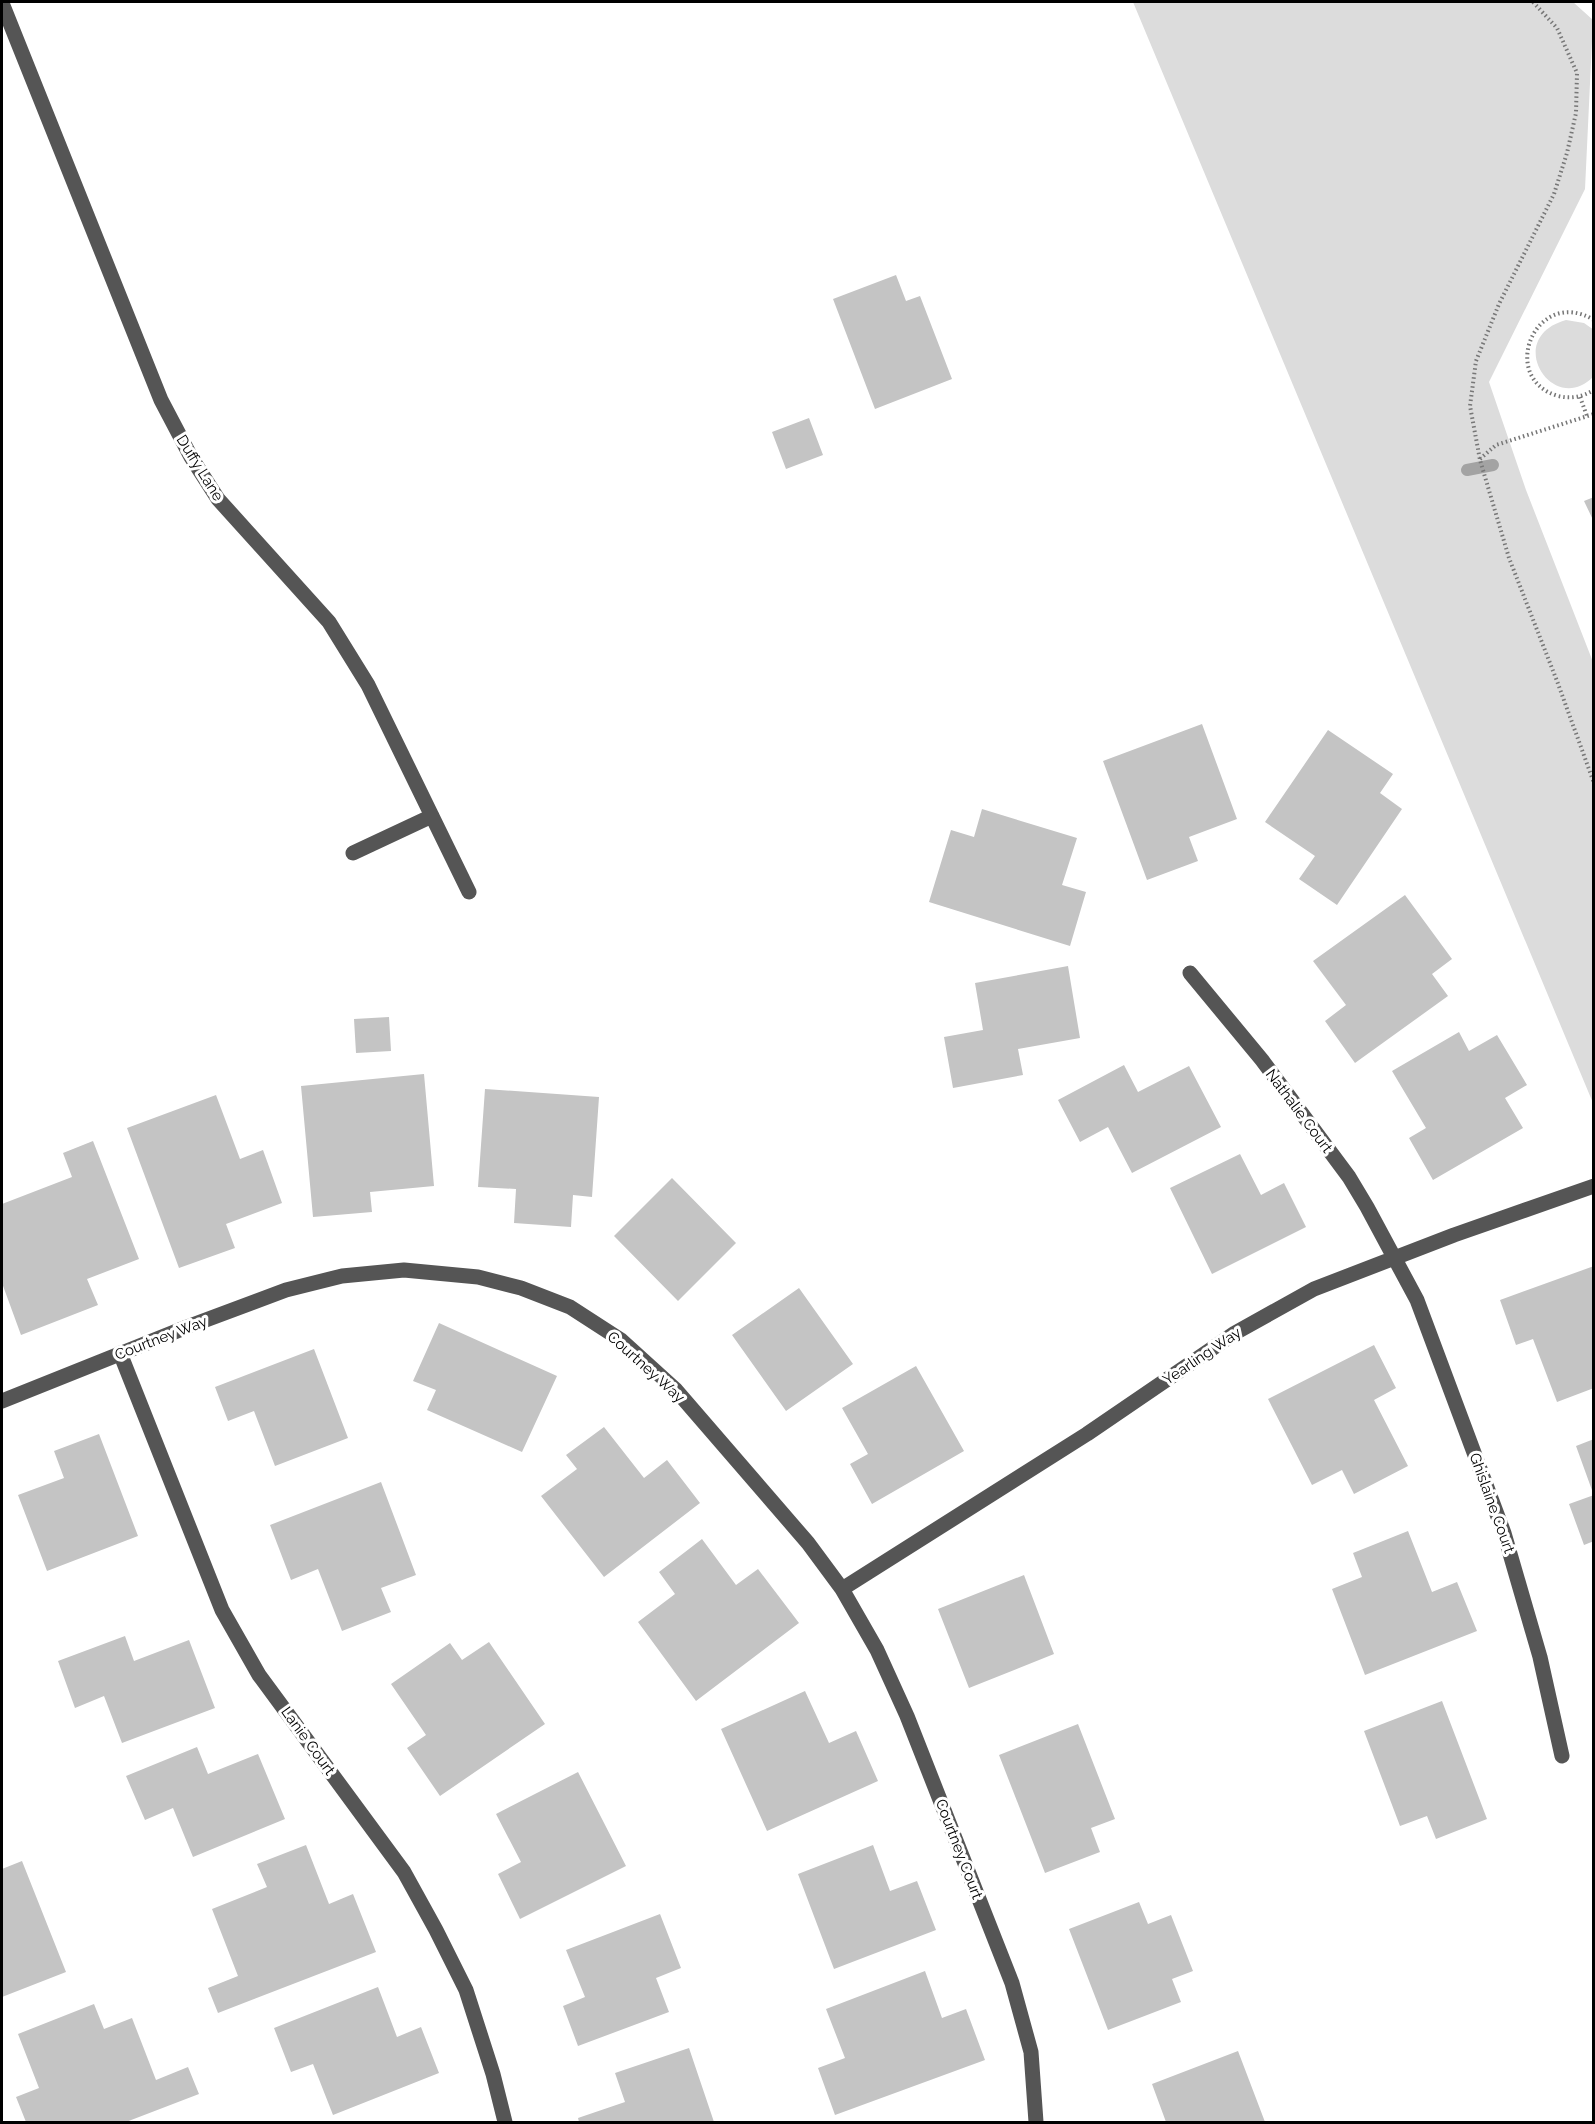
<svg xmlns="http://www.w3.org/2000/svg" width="1595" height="2124" viewBox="0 0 1595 2124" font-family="Raleway,sans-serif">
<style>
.green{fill:#dcdcdc}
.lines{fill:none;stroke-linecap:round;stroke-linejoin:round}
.stream{stroke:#a3a3a3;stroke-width:12}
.building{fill:#c4c4c4}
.path{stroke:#777;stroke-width:4;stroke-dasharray:1.5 3;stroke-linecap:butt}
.minor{stroke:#555;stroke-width:15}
.labels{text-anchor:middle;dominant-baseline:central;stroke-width:6;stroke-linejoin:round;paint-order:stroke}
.street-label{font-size:15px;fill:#000;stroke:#fff}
</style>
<rect width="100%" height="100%" fill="#fff"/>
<path class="green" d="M1133,2H1573L1593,20L1585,189L1489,382L1526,490L1593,662V1103Z
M1566,320L1584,323L1594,330L1593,377C1553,417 1502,338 1566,320Z"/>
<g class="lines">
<path class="stream" d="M1467,470L1493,465"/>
</g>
<path class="building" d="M896,275L906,301L920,296L952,379L875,409L833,299Z
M809,418L823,455L786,469L772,432Z
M1594,497V522L1584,501Z
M1202,724L1237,819L1189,837L1198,861L1147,880L1103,761Z
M1328,730L1393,774L1380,793L1402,809L1337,905L1299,879L1315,856L1265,822Z
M982,809L1077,838L1062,885L1086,892L1070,946L929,902L951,830L974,837Z
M1405,895L1452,959L1432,974L1448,996L1355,1063L1325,1021L1346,1005L1313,961Z
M1068,966L1080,1038L1018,1049L1023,1075L953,1088L944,1037L983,1030L975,983Z
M389,1017L391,1051L356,1053L354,1019Z
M1459,1032L1469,1051L1497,1035L1527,1085L1505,1098L1523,1128L1433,1180L1409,1138L1426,1128L1392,1071Z
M1124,1065L1138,1092L1189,1066L1221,1127L1132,1173L1108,1127L1080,1142L1058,1100Z
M424,1074L434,1186L370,1192L372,1212L313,1217L301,1086Z
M485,1089L599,1097L592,1197L573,1195L571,1227L514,1223L516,1189L478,1187Z
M216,1095L240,1159L263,1150L282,1203L226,1224L235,1248L179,1268L127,1128Z
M93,1141L139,1259L87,1279L98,1305L21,1335L2,1283V1204L72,1177L63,1153Z
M1240,1154L1261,1195L1284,1183L1306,1227L1212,1274L1170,1188Z
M672,1178L736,1243L678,1301L614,1236Z
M1594,1266V1388L1557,1402L1533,1339L1516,1345L1500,1300Z
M799,1288L853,1364L786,1411L732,1335Z
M439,1323L557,1376L522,1452L427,1410L436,1390L413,1381Z
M1374,1345L1396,1388L1374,1400L1408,1466L1354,1494L1342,1470L1312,1485L1268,1399Z
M314,1349L348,1438L275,1466L254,1411L228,1421L215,1387Z
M916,1366L964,1451L872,1504L850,1464L868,1454L842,1408Z
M604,1427L644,1478L667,1460L700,1503L604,1577L541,1496L577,1469L566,1455Z
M99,1434L138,1536L47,1571L18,1495L64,1478L54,1451Z
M1594,1439V1493H1593L1576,1446Z
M381,1482L416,1575L381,1588L391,1612L342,1631L318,1569L291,1580L270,1525Z
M1594,1495V1541L1584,1545L1569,1504Z
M1408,1531L1432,1592L1457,1582L1477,1631L1365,1675L1332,1589L1362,1577L1353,1553Z
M702,1539L736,1585L758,1569L799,1623L696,1701L638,1622L675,1594L659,1572Z
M1024,1575L1054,1654L969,1688L938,1609Z
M125,1636L134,1661L189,1640L215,1708L122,1743L104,1696L75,1708L58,1661Z
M489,1642L545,1724L440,1796L407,1748L426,1735L391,1684L450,1643L462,1660Z
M805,1691L829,1743L856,1731L878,1781L767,1831L721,1729Z
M1442,1701L1487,1819L1436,1839L1427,1816L1400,1826L1364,1731Z
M1078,1724L1115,1819L1091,1828L1100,1852L1045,1873L999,1755Z
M197,1747L208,1774L258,1754L285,1819L193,1857L173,1808L145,1820L126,1776Z
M578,1772L626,1866L520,1919L498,1874L521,1862L496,1814Z
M306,1845L329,1904L353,1894L376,1952L218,2013L208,1988L238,1976L212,1909L267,1887L257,1864Z
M873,1845L890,1891L917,1881L936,1930L834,1969L798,1874Z
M22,1861L66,1972L2,1997V1869Z
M1139,1902L1148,1924L1171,1915L1193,1971L1172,1979L1181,2002L1108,2030L1069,1929Z
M660,1914L681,1968L656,1978L669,2012L578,2046L563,2006L585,1997L566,1950Z
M925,1971L942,2018L966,2009L985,2060L835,2115L818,2068L845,2058L826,2009Z
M378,1987L397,2037L421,2027L439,2073L333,2115L313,2064L291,2072L274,2028Z
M94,2004L104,2029L132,2018L156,2080L188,2067L199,2094L126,2122H26L16,2097L39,2088L18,2034Z
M689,2048L714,2122H579L578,2118L625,2102L615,2073Z
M1238,2051L1265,2122H1166L1152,2084Z"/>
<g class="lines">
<path class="path" d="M1533,2L1557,28L1577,73L1576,113L1567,153L1554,194L1499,304L1476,361L1470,406L1480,460L1509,558L1557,681L1594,783
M1594,320C1536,285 1497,378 1558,396C1571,399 1582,397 1594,390
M1580,397L1587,416
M1480,459L1496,445L1594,414"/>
<path class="minor" d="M2,3L161,400L191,457L218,499L329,622L368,685L469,892
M353,853L432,816
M1190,973L1262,1060L1349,1177L1367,1207L1417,1300L1504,1533L1540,1657L1562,1756
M120,1353L222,1610L259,1675L404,1872L436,1930L466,1990L493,2074L505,2122
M2,1401L187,1327L286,1290L342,1276L404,1270L478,1277L521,1288L570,1307L621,1340L675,1389L808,1543L842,1589L877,1650L907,1716L1012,1983L1031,2052L1036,2122
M842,1589L1087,1434L1235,1333L1314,1289L1454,1235L1594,1186"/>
</g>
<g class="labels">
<g class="street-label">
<text transform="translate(200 468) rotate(58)">Duffy Lane</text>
<text transform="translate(1299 1111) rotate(53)">Nathalie Court</text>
<text transform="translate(161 1338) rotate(-21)">Courtney Way</text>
<text transform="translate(1202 1356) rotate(-34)">Yearling Way</text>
<text transform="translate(646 1367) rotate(42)">Courtney Way</text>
<text transform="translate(1492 1503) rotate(70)">Ghislaine Court</text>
<text transform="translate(308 1741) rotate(54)">Lanie Court</text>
<text transform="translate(959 1849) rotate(69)">Courtney Court</text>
</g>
</g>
<rect width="1595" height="2124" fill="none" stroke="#000000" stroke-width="6"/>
</svg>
